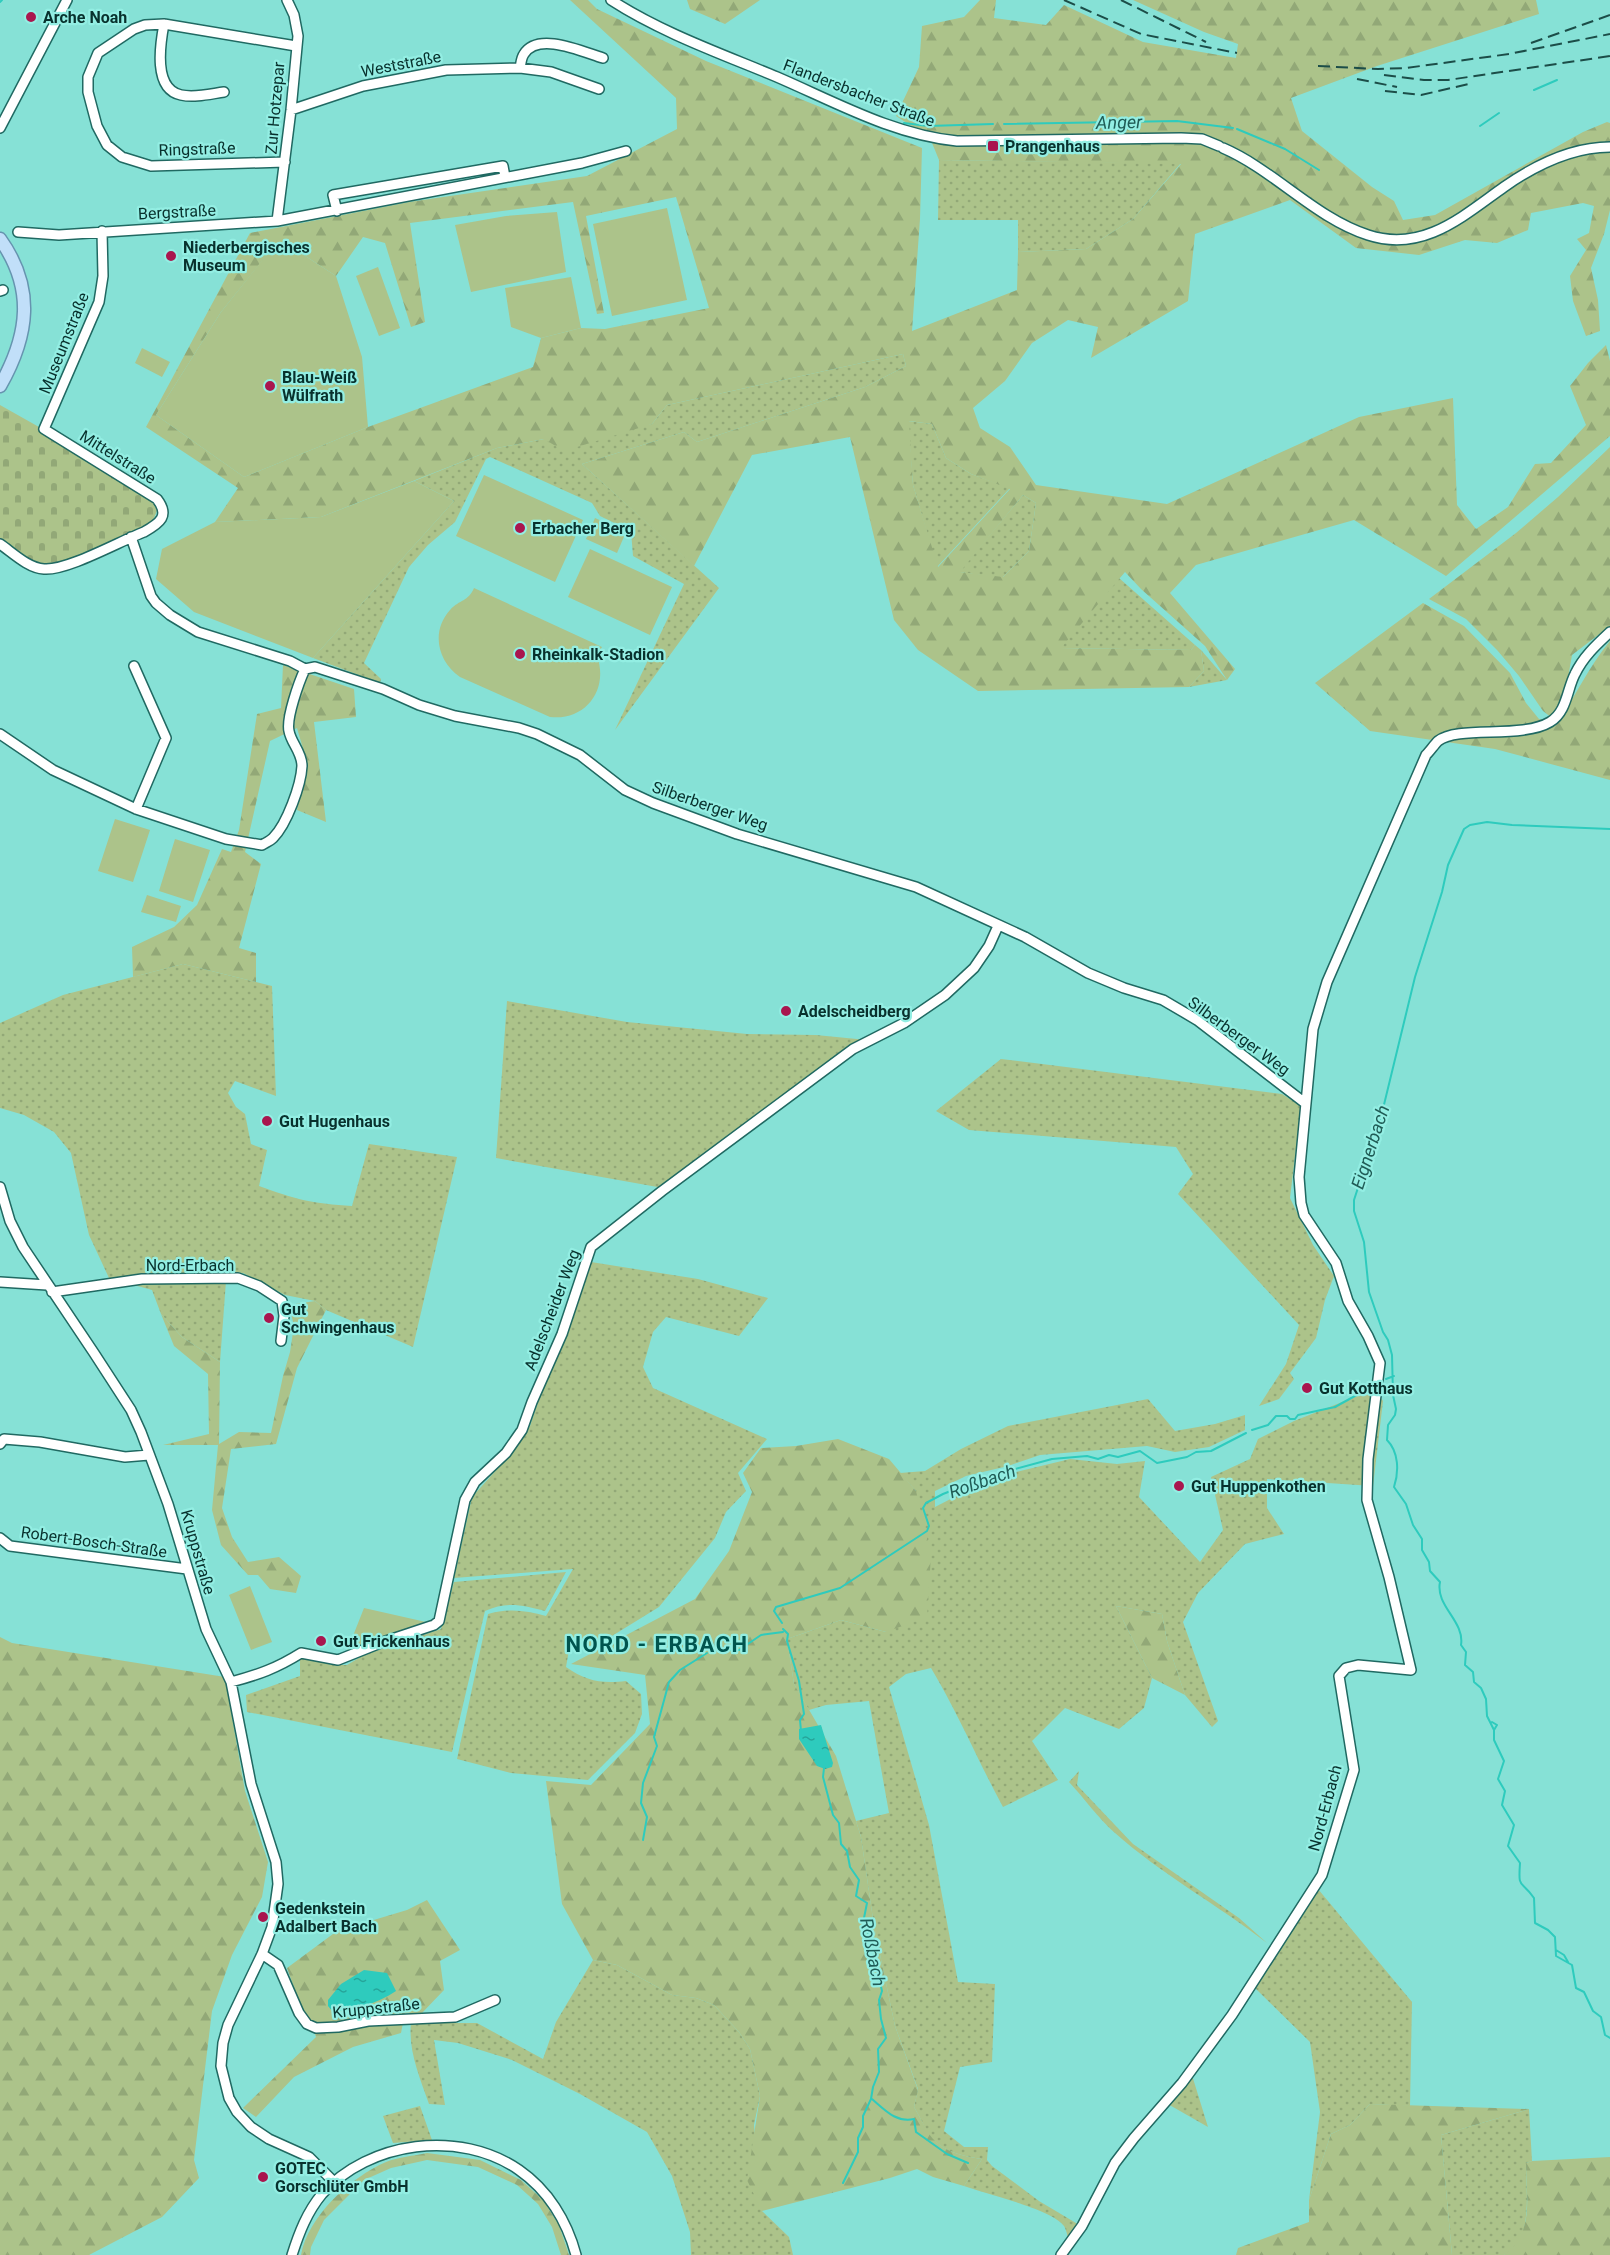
<svg xmlns="http://www.w3.org/2000/svg" width="1610" height="2255" viewBox="0 0 1610 2255" font-family="Roboto,sans-serif">
<style>
.grass{fill:url(#grass-dots)}
.forest{fill:url(#forest-firs);fill-rule:evenodd}
.cemetery{fill:url(#cemetery-stones)}
.green{fill:#acc38a}
.water{fill:url(#water-ripples)}
.lines{fill:none;stroke-linecap:round;stroke-linejoin:round}
.stream{stroke:#2ecbbd;stroke-width:2}
.minor-casing{stroke:#206962;stroke-width:12}
.major-casing{stroke:#6694af;stroke-width:15}
.minor{stroke:#fff;stroke-width:9}
.major{stroke:#c1dff9;stroke-width:12}
.rail{stroke:#1c4d48;stroke-width:2;stroke-dasharray:12 6;stroke-linecap:butt}
.poi-dot{fill:#a9164e;stroke:#93eee3;stroke-width:2}
.labels{text-anchor:middle;dominant-baseline:central;stroke-width:4.5;stroke-linejoin:round;paint-order:stroke}
.poi-label{font-size:16px;font-weight:bold;fill:#08312d;stroke:#93eee3;text-anchor:start}
.street-label{font-size:16px;fill:#08312d;stroke:#93eee3}
.water-label{font-size:18px;font-style:italic;fill:#205c56;stroke:#93eee3}
.district-label{font-size:22px;font-weight:bold;letter-spacing:1.5px;fill:#00544e;stroke:#93eee3}
</style>
<defs>
<pattern id="grass-dots" width="8" height="8" patternUnits="userSpaceOnUse" patternTransform="scale(1.5)"><rect width="8" height="8" fill="#acc38a"/><path d="M2 2h.1M6 6h.1" fill="none" stroke="#92a877" stroke-width="1.8" stroke-linecap="round"/></pattern>
<pattern id="forest-firs" width="22" height="20" patternUnits="userSpaceOnUse" patternTransform="scale(1.5)"><rect width="22" height="20" fill="#acc38a"/><path d="M5 1l3.5 6h-7zM16 11l3.5 6h-7z" fill="#92a877"/></pattern>
<pattern id="cemetery-stones" width="16" height="16" patternUnits="userSpaceOnUse" patternTransform="scale(1.5)"><rect width="16" height="16" fill="#acc38a"/><path d="M2 7V4a2 2 0 0 1 4 0v3zM10 15v-3a2 2 0 0 1 4 0v3z" fill="#92a877"/></pattern>
<pattern id="water-ripples" width="26" height="14" patternUnits="userSpaceOnUse" patternTransform="scale(1.5)"><rect width="26" height="14" fill="#2ecbbd"/><path d="M2 4q2-2 4 0t4 0M15 11q2-2 4 0t4 0" fill="none" stroke="#25a59a"/></pattern>
</defs>
<rect width="100%" height="100%" fill="#86e1d6"/>
<path class="grass" d="M939,160L1181,163L1133,219L1086,249L1018,252V220H938Z
M903,354L906,366L865,387L697,442L684,432L582,464L719,588L615,730L684,584L633,556L631,531L600,516L592,503L490,457L486,459L455,522L428,545L409,567L364,663L381,679L380,683L313,658L454,501L414,481L497,448L544,439L652,424L667,405Z
M908,421L932,424L946,458L971,474L1010,488L937,567L913,485Z
M1023,495L1036,503L1029,551L1002,578L959,572Z
M1119,578L1195,645L1191,650L1060,648Z
M1201,650L1227,680L1189,687L1204,671Z
M183,964L272,986L276,1096L235,1081L228,1093L236,1107L245,1114L251,1144L267,1150L259,1186C294,1199 314,1204 352,1206L369,1144L457,1157L413,1347L326,1310L315,1301L285,1295L243,1273L215,1271L226,1281L220,1362L182,1337L161,1314L152,1290L109,1278L89,1235L71,1153L54,1132L24,1115L0,1108V1023L63,995Z
M507,1001L627,1022L747,1034L816,1035L867,1040L663,1188L496,1158Z
M1001,1059L1282,1094L1301,1106L1290,1198L1313,1245L1334,1276L1325,1300L1316,1338L1290,1373L1294,1379L1279,1399L1259,1406L1286,1364L1299,1325L1178,1194L1193,1174L1176,1147L969,1130L936,1111Z
M591,1262L698,1279L768,1298L739,1336L666,1317L653,1332L643,1367L653,1388L767,1439L738,1473L746,1491L726,1512L715,1538L659,1607L599,1644L569,1650L566,1667C586,1681 602,1684 626,1681L641,1694L642,1714L635,1733L588,1780L511,1773L457,1759L488,1614C508,1608 526,1610 546,1616L573,1569L454,1578L472,1497L517,1447L530,1426L545,1381L570,1327Z
M1375,1389L1383,1401L1373,1486L1267,1479V1508L1284,1534L1245,1544L1198,1593L1183,1622L1218,1721L1212,1727L1185,1695L1167,1641L1162,1614L1116,1606L1152,1678L1144,1708L1119,1729L1065,1708L1032,1741L1058,1780L1003,1807C978,1761 958,1713 931,1668L906,1674L889,1687L929,1825L958,1982L995,1984L992,2062L960,2067L944,2131L964,2147H988L987,2160L992,2166L1039,2201L1081,2226L1069,2244C1068,2239 1067,2231 1064,2226C1052,2209 985,2194 964,2186L982,2159C962,2156 939,2151 927,2132C923,2124 919,2115 914,2107L918,2089L895,2026L874,1926L861,1837L856,1821L889,1813L869,1701L826,1705L809,1710L794,1684L787,1639L841,1620L886,1632L916,1491L900,1473L925,1471L961,1449L1008,1426L1148,1399L1175,1431L1215,1424L1245,1415V1430L1209,1447L1175,1452L1147,1446L1040,1455L1008,1466L966,1476L935,1491V1507L970,1489L1016,1472L1070,1459L1117,1464L1145,1461L1139,1497L1200,1562L1223,1530L1211,1477L1250,1459L1258,1439L1294,1421Z
M566,1572L545,1611C523,1605 506,1601 485,1611L452,1752L247,1712L246,1695L300,1676V1659H309L332,1665H347L364,1655L441,1629L454,1582Z
M1079,1771L1077,1785L1133,1844L1239,1918L1267,1943C1218,1905 1161,1874 1115,1833C1098,1818 1084,1798 1069,1782Z
M1318,1889L1412,2002L1410,2106L1370,2104L1350,2125L1331,2134L1309,2200L1320,2112L1310,2042L1255,1988Z
M593,1960L617,1965L672,1995L696,1998L714,2005L739,2032L750,2049L760,2096L754,2125L762,2211L789,2237L793,2255H691L690,2232L672,2176L647,2132L580,2094L512,2060L458,2043L434,2040L445,2105L429,2104C420,2078 408,2051 411,2023H477L543,2059L556,2022Z
M1191,2072L1208,2127L1166,2103Z
M420,2106L432,2140L393,2143L383,2116Z
M1529,2109L1532,2161L1526,2163C1526,2188 1534,2244 1504,2255C1495,2255 1463,2255 1452,2255L1441,2135Z"/>
<path class="forest" d="M570,0H588L597,9L706,61L922,148L920,219L912,331L1017,290L1018,252L1086,249L1133,219L1181,164L939,160L930,138L896,116L919,67L922,26L964,17L980,0H996L994,18L1046,25L1064,5L1143,42L1236,58L1238,44L1204,32L1133,0H1536L1539,14L1377,66L1291,98L1302,131L1372,187L1394,201L1403,220L1435,215L1583,132L1607,122L1610,123V210L1604,234L1591,268L1598,300L1600,331L1586,336L1573,301L1570,276L1586,250L1577,239L1589,233L1594,206L1583,203L1531,213L1528,230L1497,243L1465,240L1419,255L1356,248L1290,200L1195,234L1188,301L1091,358L1098,327L1068,320L1032,343L1005,381L973,408L980,428L1010,447L1036,485L1167,504L1359,417L1453,398L1457,505L1476,529L1508,507L1535,464L1551,463L1586,425L1570,386L1588,363L1606,345L1610,361V436L1446,576L1354,520L1196,565L1170,593L1235,669L1227,680L1205,646L1141,589L1125,572L1061,648L1191,650L1195,645L1201,650L1204,671L1189,687L978,691L918,650L894,620L850,437L752,455L694,566L582,464L684,432L697,442L865,387L906,366L903,354L667,405L652,424L564,451L544,439L497,448L321,517L215,522L238,488L146,427L250,233L409,202L587,176L677,129L676,98ZM676,197L709,308L605,329L581,328L541,338L533,367L368,427L244,477L156,415L221,312L271,250H296L336,276L363,237L385,243L411,327L425,322L410,223L573,202L597,314L604,313L586,216ZM909,421L932,424L946,458L971,474L1010,489L938,567L913,485ZM1023,495L1036,503L1029,551L1003,577L960,572Z
M687,0H760L725,24L690,9Z
M1610,447V626L1572,655L1565,695L1552,718L1543,711L1519,676L1497,650L1466,619L1429,599L1516,533L1558,497Z
M1423,603L1464,626L1510,673L1526,703L1539,719L1556,723C1576,697 1588,667 1610,641V780L1495,749L1370,731L1315,683Z
M283,665L354,689L356,717L314,722L326,822L297,810L306,759L297,728L270,741L245,852L261,864L239,948L256,953V982L183,964L133,977L132,947L174,927L197,905L222,849L231,852L239,830L257,714L281,708Z
M315,1301L326,1310L297,1368L276,1444L231,1449L222,1508L232,1537L248,1562L279,1557L301,1576L296,1593L270,1589L258,1575H248L221,1545L212,1510L218,1445H163L209,1434L208,1374L174,1346L161,1314L182,1337L220,1362L219,1444L239,1432L271,1433L283,1376L290,1352L294,1326L289,1305Z
M838,1439L889,1459L916,1491L931,1555L927,1617L886,1632L841,1620L787,1639L794,1684L836,1756L861,1837L874,1926L895,2026L918,2090L914,2107C919,2115 923,2124 928,2132C939,2151 962,2156 982,2159L964,2186L933,2177L917,2169L890,2178L762,2211L747,2180L760,2096L750,2049L739,2032L714,2005L696,1998L672,1995L617,1965L593,1960L562,1904L546,1781L591,1785L650,1724L645,1675L571,1664L695,1599L729,1551L752,1492L743,1473L761,1448L796,1446Z
M1116,1606L1162,1614L1167,1641L1185,1695L1152,1678Z
M0,1637L12,1643L225,1677L245,1791L268,1862L262,1897L232,1955L212,2011L194,2160L199,2178L162,2217L89,2255H0Z
M427,1900L460,1950L440,1961L444,1990L422,2013H405L401,2033L353,2047L294,2077L256,2117L243,2108L316,2037L309,2018L301,2007L287,1968L337,1931L407,1910Z
M1370,2104L1529,2109L1441,2135L1452,2255H1236L1238,2248L1309,2222V2200L1331,2134L1350,2125Z
M427,2153L480,2160L521,2180L543,2200L559,2225L569,2255H561L552,2227L538,2204L517,2185L478,2167L427,2160L391,2168L364,2180L324,2220L311,2247L310,2255H301C308,2216 351,2177 386,2162C398,2157 414,2156 427,2153Z
M1610,2157V2255H1504C1535,2233 1526,2197 1526,2163L1532,2161Z"/>
<path class="cemetery" d="M0,405L39,427L40,432L146,496L153,502L157,510C155,517 153,521 147,526C135,535 63,565 48,565C30,565 14,549 0,539Z"/>
<path class="green" d="M667,208L687,300L612,316L593,224Z
M557,212L566,272L471,292L455,225L506,216Z
M271,249L296,250L336,276L362,357L368,427L244,477L156,415L221,312Z
M378,267L400,328L379,336L356,276Z
M571,277L581,328L541,338L511,327L505,288Z
M142,348L170,362L162,377L135,363Z
M484,475L583,520L555,582L456,536Z
M414,481L454,501L313,658L194,612L156,579L162,549L215,522L321,517Z
M595,518L626,532L617,553L586,539Z
M590,549L672,587L650,635L568,597Z
M474,588L602,647L597,656C609,689 586,721 550,717L460,677C437,661 431,631 450,610C460,599 468,602 474,588Z
M115,819L150,830L133,882L98,871Z
M175,839L210,850L193,902L159,891Z
M147,895L181,906L176,922L141,912Z
M250,1586L272,1642L251,1650L229,1595Z
M364,1608L426,1622L347,1651Z"/>
<path class="water" d="M821,1725L833,1763L832,1767L825,1769L817,1766L799,1739V1729Z
M364,1970L387,1973L396,1991C377,2004 356,2009 333,2012L328,2006V2000L341,1984Z"/>
<g class="lines">
<path class="stream" d="M0,2L2,0
M1534,90L1557,80
M904,123L928,126L993,124
M1004,124L1177,121L1233,128
M1480,126L1499,113
M1237,129L1285,149L1319,170
M1610,829L1512,825L1487,822L1470,825L1464,829L1448,865L1442,892L1415,977L1381,1117L1354,1200V1211L1364,1242L1369,1292L1383,1332L1388,1340L1392,1355L1393,1395L1396,1409L1395,1415L1388,1425L1387,1440C1399,1452 1399,1472 1394,1487L1406,1504L1413,1525L1422,1539V1550L1429,1562L1430,1571L1440,1582C1435,1606 1465,1621 1461,1645L1466,1652L1465,1665L1473,1672L1474,1682L1481,1688L1486,1699L1487,1716L1494,1730V1740L1504,1761L1498,1779L1505,1791L1502,1805L1514,1825L1508,1846L1520,1863C1518,1891 1521,1879 1534,1898L1535,1923L1548,1930L1555,1937L1556,1956L1572,1965L1576,1988L1584,1992L1593,2011L1601,2017L1605,2035L1610,2038
M1386,1379L1394,1376
M1252,1430L1268,1425L1276,1416H1287L1290,1419H1295L1298,1415L1335,1407L1373,1386
M782,1623L774,1611L776,1607L840,1588L927,1531L929,1526L923,1508L926,1503L943,1494L989,1476L1052,1459L1087,1456L1098,1459L1109,1455L1118,1457L1140,1451L1157,1463L1187,1457L1196,1452L1211,1451L1246,1433
M783,1629L788,1634L787,1641L799,1681L804,1714L800,1720L801,1731
M727,1650H739L761,1635L783,1632
M1492,1722L1497,1725L1494,1730
M824,1768L823,1777L833,1815L839,1823L841,1844L847,1851L850,1867L859,1880L856,1896L867,1903L864,1918L870,1940L872,1959L876,1964L882,1991L879,2000L881,2019L886,2038L878,2049L879,2072L873,2087L871,2099L863,2116V2127L858,2138V2152L843,2183
M643,1840L647,1817L641,1803L643,1783L657,1746L654,1737L669,1682L680,1670L707,1653
M1556,1950L1564,1955L1568,1962
M872,2099C885,2110 896,2123 914,2119L916,2132L947,2154L968,2163"/>
<defs>
<path id="minor" d="M611,0C662,33 722,54 777,77C835,102 894,135 957,141L1181,138L1202,139L1219,146
M164,24C160,45 153,89 181,95C195,98 210,94 224,92
M520,68C521,64 521,58 524,54C538,31 583,52 603,58
M291,110L363,86L446,70L520,68L551,72L599,89
M0,128L67,0
M1223,148C1274,170 1315,218 1368,235C1423,253 1463,216 1504,187C1534,166 1572,147 1610,147
M285,162L151,166L122,157L107,145L97,126L88,92V77L98,53L134,29L145,25L164,24L296,46
M337,211L333,195L503,166L505,177
M277,221L291,110L298,36L294,15L287,0
M18,232L59,235L277,221L582,163L626,151
M0,291L3,290
M131,537L151,596L156,603L170,615L198,632L290,661L305,669L315,667L383,689L419,705L455,716L519,728L537,734L580,755L625,790L653,803L737,834L916,887L1025,937L1088,973L1124,988L1163,1000L1197,1020L1305,1103
M0,544C13,553 28,568 44,569C67,571 120,541 144,532C160,523 170,516 157,499L44,429L99,302L103,276L102,231
M134,666L166,738L136,809
M0,734L53,770L136,809L226,839L262,845C265,843 270,841 273,838C287,824 301,785 302,766C302,752 291,743 289,731C286,718 299,682 305,669
M0,1187L10,1221L23,1247L94,1353L131,1410L141,1432L168,1504L206,1629L231,1682L251,1784L276,1862L278,1884L272,1927L262,1954L228,2025L223,2043L221,2066L229,2098L237,2112L251,2127L269,2139L309,2157L335,2183
M0,1282L47,1285
M52,1292L142,1279L238,1278L259,1286L282,1301L284,1316L281,1341
M0,1444L4,1439L40,1442L125,1457L149,1455
M0,1538L10,1546L187,1569
M231,1682C258,1675 277,1668 301,1653L338,1660L383,1642L434,1625L439,1621L465,1500L475,1482L506,1453L522,1430L532,1402L562,1334L591,1247L662,1191L853,1049L904,1023L945,995L974,968L989,946L998,926
M262,1954L278,1965L299,2013L307,2024L316,2028L338,2027L368,2021L455,2017L495,2000
M292,2255C299,2233 307,2212 322,2194C369,2141 460,2129 519,2170C548,2190 567,2221 576,2255
M1061,2255L1082,2226L1115,2163L1134,2138L1182,2083L1232,2015L1322,1875L1354,1770L1339,1676L1346,1668L1358,1665L1411,1670L1389,1577L1367,1500L1368,1459L1380,1363L1368,1336L1348,1301L1336,1263L1304,1215L1301,1203L1299,1177L1313,1029L1327,982L1426,755C1430,751 1434,745 1438,741C1458,725 1522,739 1550,722C1567,712 1567,689 1575,674C1583,657 1596,645 1610,632"/>
<path id="major" d="M0,239C35,288 29,335 0,386"/>
</defs>
<use href="#minor" class="minor-casing"/>
<use href="#major" class="major-casing"/>
<use href="#minor" class="minor"/>
<use href="#major" class="major"/>
<path class="rail" d="M1064,0L1141,34L1237,53
M1121,0L1206,42
M1531,43L1610,15
M1318,66L1378,69L1406,68L1509,54L1610,34
M1384,75L1424,80H1448L1610,56
M1357,79L1397,87
M1385,91L1421,95L1473,83"/>
</g>
<g class="poi-dot">
<circle cx="31" cy="17" r="6"/>
<rect x="987" y="140" width="12" height="12" rx="3"/>
<circle cx="171" cy="256" r="6"/>
<circle cx="270" cy="386" r="6"/>
<circle cx="520" cy="528" r="6"/>
<circle cx="520" cy="654" r="6"/>
<circle cx="786" cy="1011" r="6"/>
<circle cx="267" cy="1121" r="6"/>
<circle cx="269" cy="1318" r="6"/>
<circle cx="1307" cy="1388" r="6"/>
<circle cx="1179" cy="1486" r="6"/>
<circle cx="321" cy="1641" r="6"/>
<circle cx="263" cy="1917" r="6"/>
<circle cx="263" cy="2177" r="6"/>
</g>
<g class="labels">
<g class="poi-label">
<text x="43" y="17">Arche Noah</text>
<text x="1005" y="146">Prangenhaus</text>
<text x="183" y="247">Niederbergisches<tspan x="183" dy="18">Museum</tspan></text>
<text x="282" y="377">Blau-Weiß<tspan x="282" dy="18">Wülfrath</tspan></text>
<text x="532" y="528">Erbacher Berg</text>
<text x="532" y="654">Rheinkalk-Stadion</text>
<text x="798" y="1011">Adelscheidberg</text>
<text x="279" y="1121">Gut Hugenhaus</text>
<text x="281" y="1309">Gut<tspan x="281" dy="18">Schwingenhaus</tspan></text>
<text x="1319" y="1388">Gut Kotthaus</text>
<text x="1191" y="1486">Gut Huppenkothen</text>
<text x="333" y="1641">Gut Frickenhaus</text>
<text x="275" y="1908">Gedenkstein<tspan x="275" dy="18">Adalbert Bach</tspan></text>
<text x="275" y="2168">GOTEC<tspan x="275" dy="18">Gorschlüter GmbH</tspan></text>
</g>
<g class="street-label">
<text transform="translate(401 64) rotate(-11)">Weststraße</text>
<text transform="translate(859 93) rotate(21)">Flandersbacher Straße</text>
<text transform="translate(275 108) rotate(-85)">Zur Hotzepar</text>
<text transform="translate(197 149) rotate(-2)">Ringstraße</text>
<text transform="translate(177 212) rotate(-3)">Bergstraße</text>
<text transform="translate(64 343) rotate(-68)">Museumstraße</text>
<text transform="translate(118 457) rotate(32)">Mittelstraße</text>
<text transform="translate(710 806) rotate(19)">Silberberger Weg</text>
<text transform="translate(1239 1036) rotate(36)">Silberberger Weg</text>
<text x="190" y="1265">Nord-Erbach</text>
<text transform="translate(552 1310) rotate(-69)">Adelscheider Weg</text>
<text transform="translate(94 1542) rotate(8)">Robert-Bosch-Straße</text>
<text transform="translate(198 1552) rotate(74)">Kruppstraße</text>
<text transform="translate(1325 1808) rotate(-75)">Nord-Erbach</text>
<text transform="translate(376 2008) rotate(-6)">Kruppstraße</text>
</g>
<g class="water-label">
<text transform="translate(1119 122) rotate(-1)">Anger</text>
<text transform="translate(1370 1147) rotate(-72)">Eignerbach</text>
<text transform="translate(982 1481) rotate(-19)">Roßbach</text>
<text transform="translate(873 1952) rotate(79)">Roßbach</text>
</g>
<g class="district-label">
<text x="657" y="1644">NORD - ERBACH</text>
</g>
</g>
</svg>
